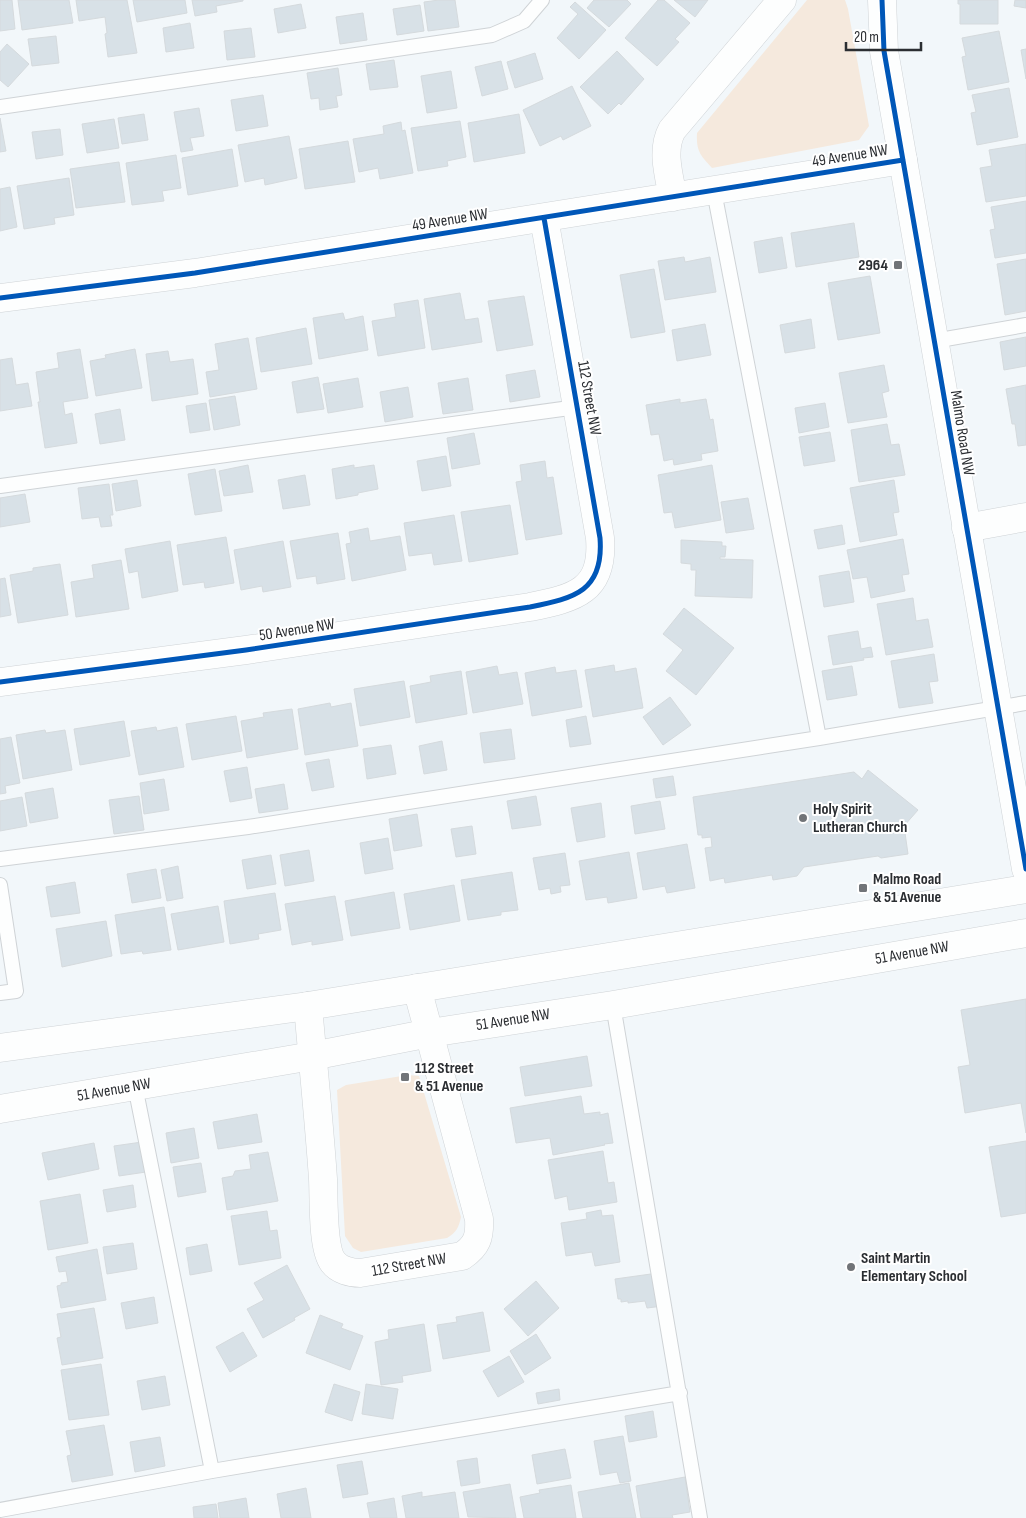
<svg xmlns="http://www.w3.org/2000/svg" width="1026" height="1518" viewBox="0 0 1026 1518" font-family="'Sofia Sans Condensed',sans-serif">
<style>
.green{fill:#f5e9dd}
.building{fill:#d8e1e7;stroke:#d5dadd}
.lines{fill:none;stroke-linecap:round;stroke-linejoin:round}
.lane-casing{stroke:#cfd3d6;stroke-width:16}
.street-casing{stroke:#cfd3d6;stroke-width:29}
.secondary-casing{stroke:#cfd3d6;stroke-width:29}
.lane{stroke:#fdfefe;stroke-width:14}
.street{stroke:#fdfefe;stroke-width:28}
.secondary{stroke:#fdfefe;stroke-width:28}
.cycleway-casing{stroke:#fff;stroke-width:8}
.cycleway{stroke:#0057b8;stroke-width:5}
.poi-dot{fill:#717478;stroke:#fff;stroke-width:2}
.labels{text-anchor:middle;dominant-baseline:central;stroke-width:4;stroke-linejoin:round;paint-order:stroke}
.street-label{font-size:16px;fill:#2b2e32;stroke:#fff}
.poi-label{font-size:16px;font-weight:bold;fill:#2b2e32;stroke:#fff;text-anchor:start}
</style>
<rect width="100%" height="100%" fill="#f2f7fa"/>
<path class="green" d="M807,0H845L848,9L869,126L859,140L712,168C700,155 696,151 697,133Z
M408,1075L419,1076L461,1217C459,1227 456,1233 447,1238L361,1252L353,1248L345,1236L337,1090L346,1085Z"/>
<path class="building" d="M0,0H12L15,29L0,31Z
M18,0H69L73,23L22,30Z
M76,0H127L137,53L108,57L105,34L107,33L105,17L79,21Z
M133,0H185L187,13L137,22Z
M192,0H243V1L216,6L217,12L195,16Z
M439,0H455L459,27L428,31L424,2Z
M594,0H627L631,4L609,27L587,8Z
M658,0H664L690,23L675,39L679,42L657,66L625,38Z
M674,0H708L695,17Z
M958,0H998V24H960V4H958Z
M1015,0H1026V8L1014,6Z
M575,2L606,30L579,59L557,38L578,14L570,7Z
M301,4L306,28L278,33L274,9Z
M420,5L424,31L397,35L393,9Z
M363,13L367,40L340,44L336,17Z
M190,23L194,48L166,52L163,28Z
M251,28L255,57L227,60L224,31Z
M999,31L1009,82L968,90L962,57L966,56L962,38Z
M56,36L59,63L32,66L28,39Z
M7,44L29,64L8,87L0,80V52Z
M1026,49V79L1021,50Z
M617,51L644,79L621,105L619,103L608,114L580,87Z
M535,53L543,79L515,88L507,62Z
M394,60L398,87L370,90L366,64Z
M501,61L508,89L482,96L475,67Z
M338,68L342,95L336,96L338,107L320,110L319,98L311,99L307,73Z
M451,71L457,108L427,113L421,76Z
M572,86L591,126L563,140L561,136L540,146L523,110Z
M1009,88L1018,137L977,145L971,113L976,112L972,95Z
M263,95L268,126L236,131L231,100Z
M199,108L204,136L190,138L193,150L181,152L174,112Z
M144,114L148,140L122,144L118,118Z
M519,114L525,153L474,162L468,123Z
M0,118L6,151L0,152Z
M114,119L119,148L87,153L82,124Z
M460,121L466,157L447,161L448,166L418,171L411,128Z
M401,122L402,131L405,130L413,173L380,179L378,168L359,172L353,139L384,134L383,126Z
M60,129L63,155L36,159L32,132Z
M289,136L297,178L265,185L264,178L245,182L238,145Z
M348,141L355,182L305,189L299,149Z
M1026,144V196L986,202L980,168L992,166L989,150Z
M232,149L238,186L188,195L182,158Z
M176,155L181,188L162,191L164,201L132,205L126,163Z
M119,162L125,202L76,208L70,169Z
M69,178L74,215L54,218L55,224L24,229L17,186Z
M10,187L17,227L0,231V189Z
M1026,201V253L995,258L990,230L995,229L991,207Z
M854,223L859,257L796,267L791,233Z
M782,237L787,268L759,273L754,242Z
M684,257L685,262L710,257L716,292L665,300L658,261Z
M1026,259V311L1005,315L997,264Z
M654,269L665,332L631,338L620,275Z
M870,276L880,333L838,340L828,283Z
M460,293L465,320L478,318L482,342L432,350L424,299Z
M524,296L533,345L497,351L488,301Z
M418,300L425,348L378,356L372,321L396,317L394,304Z
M343,313L345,320L363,316L368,350L319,359L313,318Z
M811,319L815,348L785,353L780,325Z
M705,324L711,355L677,361L672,330Z
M306,328L312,364L261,372L256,338Z
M1026,337V366L1004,370L1000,342Z
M248,338L257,389L210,397L206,372L219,370L215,344Z
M80,349L88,398L63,402L65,415L72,413L77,443L45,448L38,402H40L36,372L59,368L57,353Z
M135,349L142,388L96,396L90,361L106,358L105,355Z
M168,351L170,362L193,359L198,394L152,401L146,354Z
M12,358L16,385L28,383L32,406L0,411V360Z
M884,365L889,391L882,393L887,417L848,423L839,373Z
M535,370L540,397L510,402L506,375Z
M318,377L324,409L297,413L292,382Z
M358,378L363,407L328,413L323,384Z
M468,378L473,410L443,414L438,383Z
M1026,385V445L1018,446L1015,424H1012L1006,389Z
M408,387L413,417L385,422L380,392Z
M235,396L240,425L214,430L209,400Z
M680,399V403L706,399L710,420L713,419L718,451L701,454L702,460L674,465L673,459L664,461L659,434L651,435L646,405Z
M206,403L210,430L190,433L186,406Z
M825,403L829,427L799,433L795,408Z
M120,409L125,440L100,444L95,414Z
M887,424L891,445L899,444L905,475L859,482L851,430Z
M830,432L835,461L804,466L799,437Z
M474,433L480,464L452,469L447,438Z
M446,456L451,486L422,491L417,461Z
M545,461L547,478L553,477L562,534L526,540L516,482L522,481L520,465Z
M248,465L253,492L224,496L219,471Z
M354,465V468L374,465L378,489L358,493V495L336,499L332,469Z
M712,465L721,520L675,528L672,512L664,513L658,475Z
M215,469L222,511L195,515L188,474Z
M305,475L310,505L283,509L278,480Z
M137,480L141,506L116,511L112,484Z
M894,480L899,512L893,513L897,535L860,542L850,488Z
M109,484L113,515H110L112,526L101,527L99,517L82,519L78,488Z
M25,494L30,522L0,527V498Z
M748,498L754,529L726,533L721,502Z
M510,505L518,554L469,562L461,512Z
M454,515L462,561L434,565L432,553L409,556L404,523Z
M842,525L845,544L818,549L814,530Z
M368,528L370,541L400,536L406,570L352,581L346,544L351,543L349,532Z
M338,533L345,579L317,584L316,576L297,579L290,541Z
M226,537L234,583L205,588L204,582L183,585L177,545Z
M903,539L909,574L902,575L905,591L871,598L867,577L853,579L847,550Z
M681,540L722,542V546H726L725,557H720V559L753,560L752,598L695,596L696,570H691V564L681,563Z
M170,541L178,591L142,598L138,571L129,573L125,549Z
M283,541L291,587L263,592L262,586L241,590L234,550Z
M121,560L129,609L76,617L71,582L94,578L92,565Z
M60,564L68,615L18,623L10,575L33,571V568Z
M849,571L854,602L824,607L819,576Z
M5,578L11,615L0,617V579Z
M913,598L916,621L928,619L933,647L886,655L877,604Z
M684,608L734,648L696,695L666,671L683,650L663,634Z
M858,631L861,649L871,647L873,657L863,658L864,660L833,665L828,636Z
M934,654L938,681L929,682L933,703L899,708L891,661Z
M614,665L615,672L636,668L643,708L593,717L585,670Z
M497,666L499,675L517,672L523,704L473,713L466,672Z
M852,666L857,695L827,700L822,671Z
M555,667L556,673L576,670L582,707L532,716L525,673Z
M461,671L467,714L416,723L410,686L431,682L430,676Z
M404,681L410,717L360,726L354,689Z
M670,697L691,725L663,745L643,717Z
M330,703L331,707L351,703L358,746L305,755L298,709Z
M292,709L298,749L247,758L241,721L264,717L263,713Z
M236,716L242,751L192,760L186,724Z
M586,716L591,744L570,747L566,720Z
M124,721L130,756L80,765L74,729Z
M156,727L157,731L177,727L184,767L139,775L131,731Z
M511,729L515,759L484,763L480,733Z
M45,730L46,733L65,730L72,770L23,779L16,735Z
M11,737L20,783L5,786L6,793L0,794V739Z
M442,741L447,770L424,774L419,746Z
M391,745L396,774L367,779L363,749Z
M329,759L334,787L312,791L306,763Z
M247,767L252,798L230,802L224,771Z
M868,770L918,810L904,826L908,854L881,858L878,856L804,867L797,876L773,880L772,875L725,883L724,878L710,881L705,848L712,847L711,837L702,838V835H698L693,797L854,772L862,779Z
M673,776L676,795L656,798L653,779Z
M164,779L169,810L144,814L140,783Z
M284,784L288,809L259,813L255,789Z
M53,788L58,818L30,823L25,793Z
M139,796L144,830L114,834L109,800Z
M536,796L541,825L512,829L507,801Z
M22,797L27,826L0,831V801Z
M660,801L665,829L635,834L631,806Z
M601,803L605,837L577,842L571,808Z
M417,814L422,846L394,851L389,819Z
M472,826L476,854L456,857L451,829Z
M388,838L393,869L365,874L360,843Z
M687,844L695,888L667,893L665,886L643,890L637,853Z
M309,850L314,881L285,886L280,855Z
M629,852L637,898L608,903L607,897L586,900L579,861Z
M565,853L570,885L560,886L561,892L551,894L550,888L539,890L533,858Z
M271,855L276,884L247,889L242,860Z
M178,866L183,898L167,901L161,870Z
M156,869L161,898L132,903L127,874Z
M512,872L518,910L501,912V915L468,920L461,880Z
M75,882L80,913L51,917L46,887Z
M454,885L460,921L410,930L404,894Z
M394,892L400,928L351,936L345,901Z
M275,893L281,930L258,934L259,939L230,944L224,901Z
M335,896L343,940L312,945V941L292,945L285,904Z
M218,906L224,942L178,950L171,914Z
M164,907L171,950L143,954L142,951L121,954L115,915Z
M106,921L112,956L62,967L56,929Z
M1026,999V1133L1021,1103L965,1113L958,1067L970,1065L961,1010Z
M587,1056L592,1086L525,1096L520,1067Z
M581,1096L584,1114L600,1112V1115L608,1113L613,1143L604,1144L605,1145L553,1155L550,1138L516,1143L510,1108Z
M257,1114L262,1142L218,1149L213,1122Z
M194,1128L199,1158L171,1163L166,1133Z
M1026,1141V1213L1001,1217L989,1147Z
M142,1142L146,1172L119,1176L114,1146Z
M94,1143L99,1169L48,1180L42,1153Z
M603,1151L608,1183L614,1182L617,1202L569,1210L567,1196L555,1199L548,1160Z
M268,1152L278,1201L227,1210L222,1178L233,1176L235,1171L251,1169L249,1155Z
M201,1163L206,1192L178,1197L173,1167Z
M133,1185L136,1207L107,1212L103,1190Z
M80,1194L88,1243L48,1250L40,1201Z
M601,1210L602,1216L613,1215L620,1262L595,1266L592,1252L566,1256L561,1223L587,1219L586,1213Z
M267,1211L270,1231L277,1230L281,1258L239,1265L231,1216Z
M133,1243L137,1269L107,1274L103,1247Z
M207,1244L212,1271L190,1275L186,1248Z
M97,1249L106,1300L61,1308L57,1286L61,1285V1283L68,1282L66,1271L59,1272L56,1257Z
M287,1265L310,1309L294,1318L295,1320L263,1338L247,1309L264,1300L254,1283Z
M658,1273L663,1306L647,1308L645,1301L628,1303V1301L621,1302V1299H618L615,1279Z
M536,1281L559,1308L528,1336L504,1309Z
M154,1297L158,1323L126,1329L121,1303Z
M94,1308L103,1358L62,1365L57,1338L61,1337L57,1314Z
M483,1312L490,1351L443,1359L437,1325L457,1322L456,1317Z
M320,1315L343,1324L341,1328L363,1336L350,1370L306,1353Z
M424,1324L431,1371L402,1376L403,1382L381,1385L375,1342L389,1339L388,1330Z
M243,1332L257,1356L230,1372L216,1347Z
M536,1334L551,1358L525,1375L510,1351Z
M509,1356L524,1382L498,1397L483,1371Z
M101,1364L109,1415L69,1420L61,1370Z
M165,1376L170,1405L142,1410L137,1381Z
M334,1384L360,1392L352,1421L325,1412Z
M366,1384L398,1389L393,1419L362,1414Z
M559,1389L560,1400L538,1404L536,1393Z
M653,1411L657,1437L629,1442L625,1416Z
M104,1425L113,1475L72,1482L67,1456L71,1455L66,1431Z
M623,1436L631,1481L620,1483L617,1472L600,1475L594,1441Z
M160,1437L165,1466L135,1472L130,1442Z
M565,1449L571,1478L537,1484L532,1455Z
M477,1458L480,1483L461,1486L457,1461Z
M362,1461L368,1494L343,1498L337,1465Z
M685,1477L690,1512L672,1515L673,1518H641L636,1486Z
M629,1483L636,1518H583L578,1492Z
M510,1484L516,1518L468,1517L463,1492Z
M571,1485L576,1518H524L520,1497L540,1493L539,1490Z
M306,1488L311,1518H281L277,1494Z
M422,1492V1497L455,1492L459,1518H406L402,1496Z
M246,1498L249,1518H220L218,1503Z
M394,1498L397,1518H370L367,1503Z
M216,1504L218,1518H194L193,1507Z"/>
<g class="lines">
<defs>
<path id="lane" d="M0,107L492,35L524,21L542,0
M714,191L819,738
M934,341L1026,325
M0,486L577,407
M0,859L248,827L819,738L1026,703
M0,885L16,991L0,993
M613,1005L700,1518
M135,1086L212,1471
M0,1510L212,1471L680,1393"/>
<path id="street" d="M673,197C669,176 661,150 672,130L782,0
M0,298L195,273L903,160
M966,528L1026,517
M0,682L246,650L530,607C575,598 604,591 600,538L544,218
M308,1006C313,1064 319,1121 323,1179C324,1197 322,1248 333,1262C339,1270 351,1273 360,1273L462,1256C477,1246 480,1237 479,1219L417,988"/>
<path id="secondary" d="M882,0L884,51C932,324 978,597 1026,869
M0,1048L308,1006L1026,889
M0,1109L312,1056L430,1033L613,1005L1026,933"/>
</defs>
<use href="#lane" class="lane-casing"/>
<use href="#street" class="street-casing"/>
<use href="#secondary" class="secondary-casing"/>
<use href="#lane" class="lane"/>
<use href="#street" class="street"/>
<use href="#secondary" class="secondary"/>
<defs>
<path id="cycleway" d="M882,0L884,51C932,324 978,597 1026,869
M0,298L195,273L903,160
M0,682L246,650L530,607C575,598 604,591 600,538L544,218"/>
</defs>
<use href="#cycleway" class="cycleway-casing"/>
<use href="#cycleway" class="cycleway"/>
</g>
<g class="poi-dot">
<rect x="893" y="260" width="10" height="10" rx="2.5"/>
<circle cx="803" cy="818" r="5"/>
<rect x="858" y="883" width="10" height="10" rx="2.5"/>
<rect x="400" y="1072" width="10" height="10" rx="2.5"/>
<circle cx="851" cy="1267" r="5"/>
</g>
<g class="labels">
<g class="street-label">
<text transform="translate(850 156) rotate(-9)">49 Avenue NW</text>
<text transform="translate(450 220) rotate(-9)">49 Avenue NW</text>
<text transform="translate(589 398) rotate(80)">112 Street NW</text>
<text transform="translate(962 433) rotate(81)">Malmo Road NW</text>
<text transform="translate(297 630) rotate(-9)">50 Avenue NW</text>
<text transform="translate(912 953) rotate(-10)">51 Avenue NW</text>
<text transform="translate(513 1020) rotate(-9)">51 Avenue NW</text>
<text transform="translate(114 1090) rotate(-10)">51 Avenue NW</text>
<text transform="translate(409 1265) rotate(-10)">112 Street NW</text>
</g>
<g class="poi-label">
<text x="888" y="265" text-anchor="end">2964</text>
<text x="813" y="809">Holy Spirit<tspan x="813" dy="18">Lutheran Church</tspan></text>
<text x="873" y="879">Malmo Road<tspan x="873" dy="18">&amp; 51 Avenue</tspan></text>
<text x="415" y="1068">112 Street<tspan x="415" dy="18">&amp; 51 Avenue</tspan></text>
<text x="861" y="1258">Saint Martin<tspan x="861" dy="18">Elementary School</tspan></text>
</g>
</g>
<path d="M846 42v8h75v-8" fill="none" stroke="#2b2e32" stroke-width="2.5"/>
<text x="854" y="42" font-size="15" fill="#2b2e32" stroke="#ffffff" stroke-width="4" paint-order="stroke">20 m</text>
</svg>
